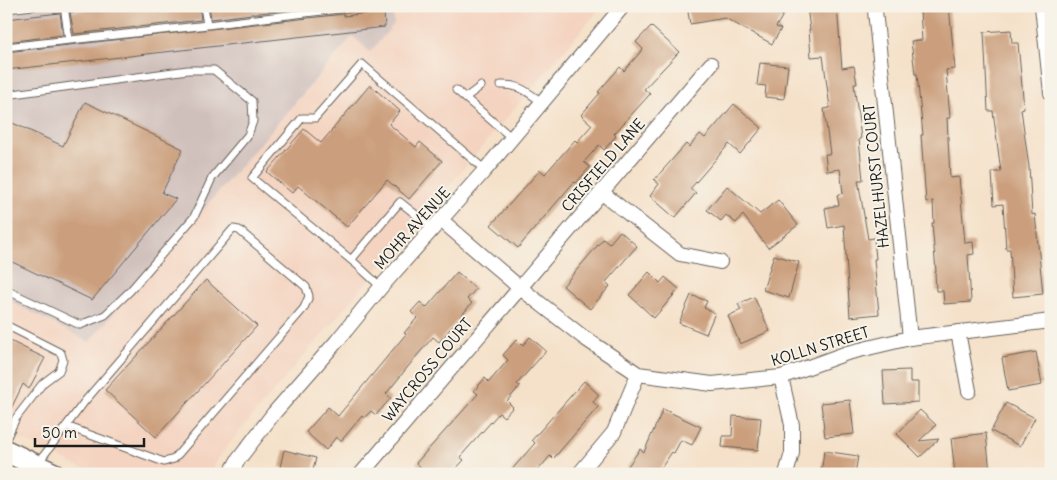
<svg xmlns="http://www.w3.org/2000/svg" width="1057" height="480" viewBox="0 0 1057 480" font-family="Delius,sans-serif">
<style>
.built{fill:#f4d3c0}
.industrial{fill:#d0c0bc}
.building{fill:#cb9f7d}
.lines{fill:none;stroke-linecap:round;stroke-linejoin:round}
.lane-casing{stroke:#686159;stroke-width:9}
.street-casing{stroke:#686159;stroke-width:16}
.primary-casing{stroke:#686159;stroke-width:24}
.lane{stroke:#fff;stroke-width:7}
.street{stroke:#fff;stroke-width:14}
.primary{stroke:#fff;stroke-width:21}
.labels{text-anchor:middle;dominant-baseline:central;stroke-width:4;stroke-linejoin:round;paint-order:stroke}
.street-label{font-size:15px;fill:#1c1c1c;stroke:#f7f3e8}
</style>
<rect width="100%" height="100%" fill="#f7f3e8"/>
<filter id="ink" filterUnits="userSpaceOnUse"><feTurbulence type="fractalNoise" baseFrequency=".02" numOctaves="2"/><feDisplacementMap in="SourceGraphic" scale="10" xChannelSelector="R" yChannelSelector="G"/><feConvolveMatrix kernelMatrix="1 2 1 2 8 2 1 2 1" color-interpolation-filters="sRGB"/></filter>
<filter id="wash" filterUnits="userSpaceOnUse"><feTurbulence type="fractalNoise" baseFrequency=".0096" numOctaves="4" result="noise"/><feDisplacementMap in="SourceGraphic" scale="20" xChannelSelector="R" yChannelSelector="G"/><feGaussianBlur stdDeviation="1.12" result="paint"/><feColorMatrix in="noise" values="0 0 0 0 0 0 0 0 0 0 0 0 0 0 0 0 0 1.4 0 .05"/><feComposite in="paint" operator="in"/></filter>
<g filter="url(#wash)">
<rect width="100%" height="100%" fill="#f5e1c9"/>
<path class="built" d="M393,6H602L239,432L219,457L210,474H94L6,432V299L89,342L354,36L371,51L394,24Z"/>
<path class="industrial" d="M6,6H393L394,24L370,52L353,36L89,342L6,299Z"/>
<g id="blocks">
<path class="building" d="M124,6H199L201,20L74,34L70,12Z
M209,6H317L211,19Z
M687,6H768L783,15L776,27L781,29L772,44L725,18L690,24Z
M807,6H837L842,68L854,66L857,84H854L861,138L859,139L863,180H858L868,239L874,238L876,259H874L879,314L850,317L844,225L828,228L825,208L839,205L837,195L843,193L840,169L827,171L825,154H830L824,109L830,108L823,56L811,57L809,29L810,30Z
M928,6H949L955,69L946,70L950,118H947L950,178L959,177L965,243L973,242L974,254L968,255L971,302L944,304L943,291H936L935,272H936L932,223H934L933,201L926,202L921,135H923L917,74H915L911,41L922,40L920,11H928Z
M384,11L385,27L6,70V52L344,14V16Z
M60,13L63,35L6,42V19Z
M651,26L679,52L644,89L650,94L614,134L616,136L604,150L599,145L584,162L590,167L576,183L574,182L518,248L491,225L540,170L545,174L575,140L577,142L592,125L581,115L600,93L598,92L620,67L624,71L643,49L636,42Z
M1011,30L1012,43H1018L1024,108L1021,109L1029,167L1032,215L1035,214L1043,294L1013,297L1010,249H1006L1003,204L994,205L992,172H1001L993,111H988L984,32Z
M760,63L788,66L784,99L765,97L766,86L757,85Z
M370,85L400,111L389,124L416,147L420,142L442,161L409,199L387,180L347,227L298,186L292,193L267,172L304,129L321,143Z
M85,102L183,149L162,193L176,199L92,300L6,259V120L63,146Z
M734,104L762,128L740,154L729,144L690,189L696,193L675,218L650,196L659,184L654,180L686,144L689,147L700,134L705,138Z
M727,186L760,214L778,200L798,225L768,248L743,215L736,223L726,215L721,221L707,210Z
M620,231L637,246L606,282L610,286L590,309L563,286L603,239L609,244Z
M774,255L799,262L789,298L763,290Z
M457,272L476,289L467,299L472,303L439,342L433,337L415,358L386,394L391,398L376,415L371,411L364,418L362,416L341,441L336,437L326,450L306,432L328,407L338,416L406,334L404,333L417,318L411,312L420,302L426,308Z
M649,272L660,283L665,277L679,289L654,318L629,295Z
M206,280L257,326L156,437L105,390Z
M691,295L707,301L704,308L715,313L706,334L679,323Z
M754,297L770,331L740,344L728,316L741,310L738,304Z
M530,337L546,351L517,384L520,386L507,401L513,407L504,417L499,413L460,457L464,460L451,474H428L416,463L478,394L474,391L485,378L489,382L508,360L503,355L517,339L523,345Z
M6,339L45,358L29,389L23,384L6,419Z
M1036,352L1042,385L1008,391L1002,358Z
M910,370V382H918V402L885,404L883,371Z
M584,381L599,395L593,402L598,407L553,459L550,456L535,474H508L535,443L532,440Z
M850,400L854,434L825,437L821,403Z
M1006,403L1035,418L1020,446L991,431Z
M663,409L701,427L692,445L681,440L674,453L672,452L657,474H638L628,466L640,449L644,452Z
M920,410L936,425L919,441L939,439L920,457L897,434Z
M733,416L761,418L758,450L722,447L723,436H732Z
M986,433L990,472L955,474L951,438Z
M284,450L316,458L312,474H290L291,470L280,467Z
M824,451L858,456L855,474H821Z"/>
</g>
</g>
<g filter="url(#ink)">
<use href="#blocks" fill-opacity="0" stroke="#686159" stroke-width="1"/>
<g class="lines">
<defs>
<path id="lane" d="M64,6L69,40
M204,6L207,25
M6,9L33,6
M6,47L199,26L363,6
M501,85C519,84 527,92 542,102
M456,90L512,138
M6,95L188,70H214L252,101L253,121L248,135L212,178L194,217L130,291L105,315L80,325L6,290
M465,98L481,86
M351,260L400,202L434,229
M381,287L356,264L252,178L302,118H315L362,64L485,170
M6,325L61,353L63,360L59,371L43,383L16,418L6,439
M38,463L85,401L233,229L239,230L306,287L309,296L304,308L174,459L164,462L66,426"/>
<path id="street" d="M1042,6L1051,93
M875,11L910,338
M601,192L680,254L720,262
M441,220L519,287L583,337L638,374L712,384L781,377L847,353L910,338L1051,321
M958,332L969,391
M781,377L792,425V453L786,474
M230,474L238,460L274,413L337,341L381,287L485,170L623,6
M361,474L711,64
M579,474L614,432L638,374"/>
<path id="primary" d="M6,451L54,474"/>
</defs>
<use href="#lane" class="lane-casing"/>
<use href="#street" class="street-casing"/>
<use href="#primary" class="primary-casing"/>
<use href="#lane" class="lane"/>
<use href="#street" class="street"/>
<use href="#primary" class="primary"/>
</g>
</g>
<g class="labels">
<g class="street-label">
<text transform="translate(603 165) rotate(-49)">CRISFIELD LANE</text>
<text transform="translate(876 176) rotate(-96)">HAZELHURST COURT</text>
<text transform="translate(412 228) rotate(-48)">MOHR AVENUE</text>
<text transform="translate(820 346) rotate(-17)">KOLLN STREET</text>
<text transform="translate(427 370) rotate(-50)">WAYCROSS COURT</text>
</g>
</g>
<rect width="1057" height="480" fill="none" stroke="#f7f3e8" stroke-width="25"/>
<path d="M35 438v8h109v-8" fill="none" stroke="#1c1c1c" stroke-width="2.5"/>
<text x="42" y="438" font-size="15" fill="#1c1c1c" stroke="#f7f3e8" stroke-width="4" paint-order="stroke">50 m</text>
</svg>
